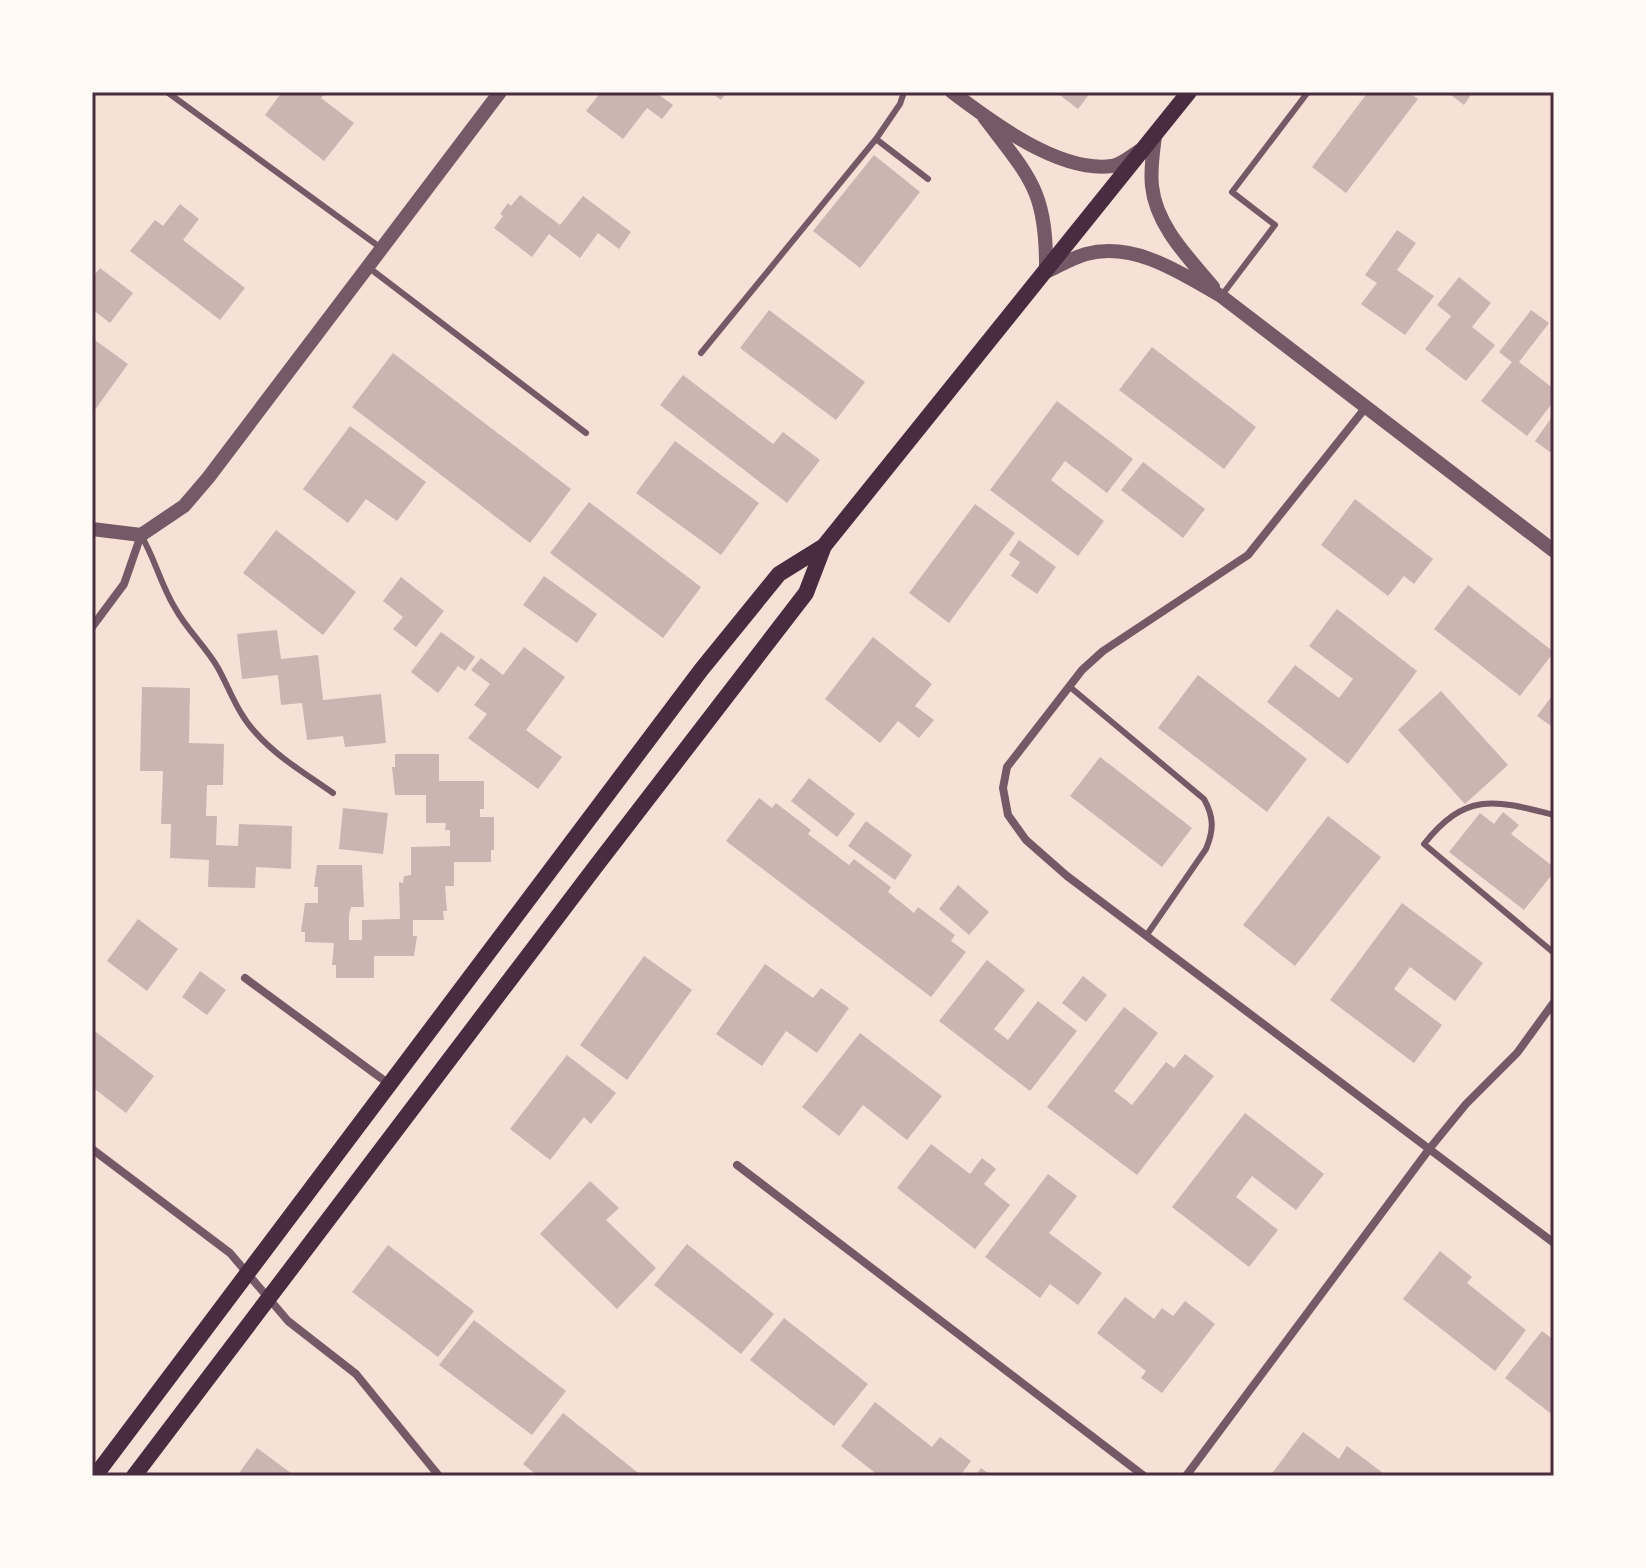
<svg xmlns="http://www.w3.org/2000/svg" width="1646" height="1568" viewBox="0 0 1646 1568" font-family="Rubik,sans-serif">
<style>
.building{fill:#ccb4b1}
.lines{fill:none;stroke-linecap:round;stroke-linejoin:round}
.service{stroke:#755966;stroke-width:6}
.minor{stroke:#755966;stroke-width:8}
.tertiary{stroke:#755966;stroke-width:14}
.secondary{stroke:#4a2c40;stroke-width:16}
.neatline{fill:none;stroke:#4a2c40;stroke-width:3}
</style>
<rect width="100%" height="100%" fill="#f7e1d7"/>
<path class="building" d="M282,92H326L321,98L354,123L324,161L265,115Z
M601,92H655L673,105L662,119L647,108L623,139L586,111Z
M710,92H727L721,100Z
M1056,92H1091L1078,109Z
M1368,92H1408L1418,99L1346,193L1312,167Z
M1447,92H1473L1464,105Z
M874,155L920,192L860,268L813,231Z
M520,195L560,225L583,196L631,232L619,249L598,233L580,258L549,234L532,257L494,228L503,216L500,214L508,203L511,206Z
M180,204L199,219L183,240L245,288L220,320L130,251L155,220L163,226Z
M1397,230L1416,243L1397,270L1434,296L1405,335L1361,304L1377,283L1365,275Z
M100,268L133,293L110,323L92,309V278Z
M1459,277L1491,303L1472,327L1495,345L1466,381L1425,349L1451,316L1437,305Z
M769,310L865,382L836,420L740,348Z
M1531,310L1549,323L1519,362L1554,389V401L1527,436L1481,401L1512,362L1499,352Z
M92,338L128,364L92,414Z
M1152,347L1256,427L1224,469L1119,390Z
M393,353L571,489L530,543L352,407Z
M683,375L773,444L783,432L820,460L787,503L660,405Z
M1057,401L1133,459L1107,493L1065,461L1051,480L1104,521L1078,556L990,490Z
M1554,414V455L1535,441Z
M350,426L426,482L397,521L366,499L348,523L303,489Z
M675,441L759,503L721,555L636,493Z
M1143,462L1205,509L1183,538L1121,490Z
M1355,499L1433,559L1414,584L1404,576L1388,596L1321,545Z
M589,502L701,587L663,638L550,553Z
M975,504L1015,533L949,623L909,593Z
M276,530L356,592L323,635L243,573Z
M1019,540L1056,567L1037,594L1011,576L1020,562L1009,555Z
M544,576L597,614L577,643L523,605Z
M401,577L444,611L416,647L393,629L403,617L383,601Z
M1468,585L1554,652L1520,696L1434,629Z
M1337,609L1417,671L1348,764L1267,702L1295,665L1339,698L1353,679L1309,646Z
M277,630L281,659L318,655L323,700L381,694L386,743L345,747L343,736L307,740L302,703L281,705L278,675L242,679L237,634Z
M441,632L475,657L465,671L458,666L438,693L411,672Z
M873,637L932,684L915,706L934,720L919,738L898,721L880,743L825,699Z
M524,647L565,677L526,730L562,757L538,789L468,738L487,714L474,705L490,684L471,670L481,658L503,675Z
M1198,675L1307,759L1267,812L1158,728Z
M142,687L190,688L189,743L224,744L223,785H207L206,816H217L216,845L238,846L239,824L292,826L291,869L256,867L255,888L208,887L209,860L170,858L171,824H161L163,771H140Z
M1441,691L1508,765L1465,804L1398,730Z
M1554,693V728L1537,716Z
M395,754H439V781H484V809H480V817H494V850H491V862H454V886H445L447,911H443L444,920H413V936H417L414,956H374V978H336V965H332L334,943L305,942V932H301L305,903H318V887H314L317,865H362L364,907H351L349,915V940H362V920L400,919L399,882L403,883L404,876L411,875V847L450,846V830H445L446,823H426V795H395L392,767H395Z
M1100,757L1192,828L1162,867L1070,796Z
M809,778L855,814L837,837L791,801Z
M759,798L772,808L776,803L811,830L808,834L849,865L854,859L891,887L888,892L914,913L918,907L955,935L951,941L966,952L931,997L726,841Z
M343,808L388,813L383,854L339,849Z
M1503,812L1519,825L1511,834L1554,867V872L1524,910L1449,852L1480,813L1494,824Z
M1328,816L1381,857L1295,966L1243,925Z
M866,821L912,855L895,880L848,846Z
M958,885L989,912L969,935L939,909Z
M1402,903L1483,963L1455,1001L1410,967L1394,989L1442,1025L1414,1063L1330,1000Z
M138,919L178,949L147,991L107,961Z
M644,956L692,990L627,1080L580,1045Z
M987,960L1025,990L994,1029L1008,1040L1038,1001L1077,1031L1030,1091L939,1021Z
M765,964L813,998L821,988L849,1008L817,1053L786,1031L762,1066L716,1034Z
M200,971L226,990L207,1015L182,997Z
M1083,976L1107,995L1086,1022L1062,1003Z
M1124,1007L1158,1033L1114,1091L1132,1105L1166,1062L1174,1068L1185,1054L1214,1076L1137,1175L1047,1107Z
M92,1029L154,1076L126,1113L92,1087Z
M860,1033L942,1096L907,1140L863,1105L839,1136L802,1107Z
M567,1055L616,1093L591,1124L584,1117L550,1160L510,1129Z
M1245,1113L1324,1174L1296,1210L1252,1176L1236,1197L1278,1230L1249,1267L1172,1207Z
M931,1144L970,1174L982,1158L996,1169L984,1184L1010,1205L975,1249L897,1188Z
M1048,1174L1077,1196L1049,1233L1102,1273L1078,1305L1050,1284L1040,1298L985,1257Z
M590,1181L619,1208L606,1220L656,1268L617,1309L540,1234Z
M687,1244L774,1314L741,1354L654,1285Z
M388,1245L474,1311L438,1357L352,1292Z
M1440,1251L1472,1277L1467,1283L1526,1330L1495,1371L1403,1299Z
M1125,1297L1154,1319L1162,1308L1173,1316L1185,1301L1215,1324L1162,1393L1141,1378L1146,1371L1097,1333Z
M784,1318L868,1384L834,1426L750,1360Z
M474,1320L566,1391L532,1435L439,1365Z
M1542,1331L1554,1340V1416L1505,1378Z
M875,1402L932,1447L940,1437L971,1461L960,1476H879L841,1446Z
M563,1413L642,1476H538L523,1464Z
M1303,1432L1339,1459L1347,1446L1387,1476H1270Z
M257,1448L295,1476H237Z
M981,1468L992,1476H975Z"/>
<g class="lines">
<path class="service" d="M167,92L381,248
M876,139L928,179
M368,267L586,433
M1222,295L1275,225L1232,192L1308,92
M701,353L876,139L900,104L904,92
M141,535C155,559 161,585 175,608C187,630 206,647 218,668C230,690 238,714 255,732C277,757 306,774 333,793
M1070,687L1204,799C1214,817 1214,830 1206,849L1146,936
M1554,815C1495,800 1466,791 1424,844L1554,953"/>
<path class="minor" d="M1366,407L1248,555L1103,651L1082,670L1007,767L1003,788L1008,815L1026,840L1067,876L1554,1243
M92,627L124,584L141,535
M245,978L389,1084
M92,1149L230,1253L288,1321L356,1374L439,1476
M737,1165L1144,1476
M1186,1476L1430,1148L1466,1104L1517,1053L1554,1002"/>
<path class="tertiary" d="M952,92C992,122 1059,173 1112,166C1121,165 1131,156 1139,151
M984,117C1031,179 1047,191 1046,272C1059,266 1072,258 1086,254C1135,241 1182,274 1221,296L1554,551
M1155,136C1153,153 1150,170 1152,186C1156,226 1189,258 1213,287
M92,529L141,535L184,506L208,478L500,92"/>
<path class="secondary" d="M95,1476L701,670L779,574L824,546L1189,92
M134,1476L596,866L806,593L824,546"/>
</g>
<rect width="1646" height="1568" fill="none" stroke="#fffaf5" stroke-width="188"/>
<rect x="94" y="94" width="1458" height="1380" class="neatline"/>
</svg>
